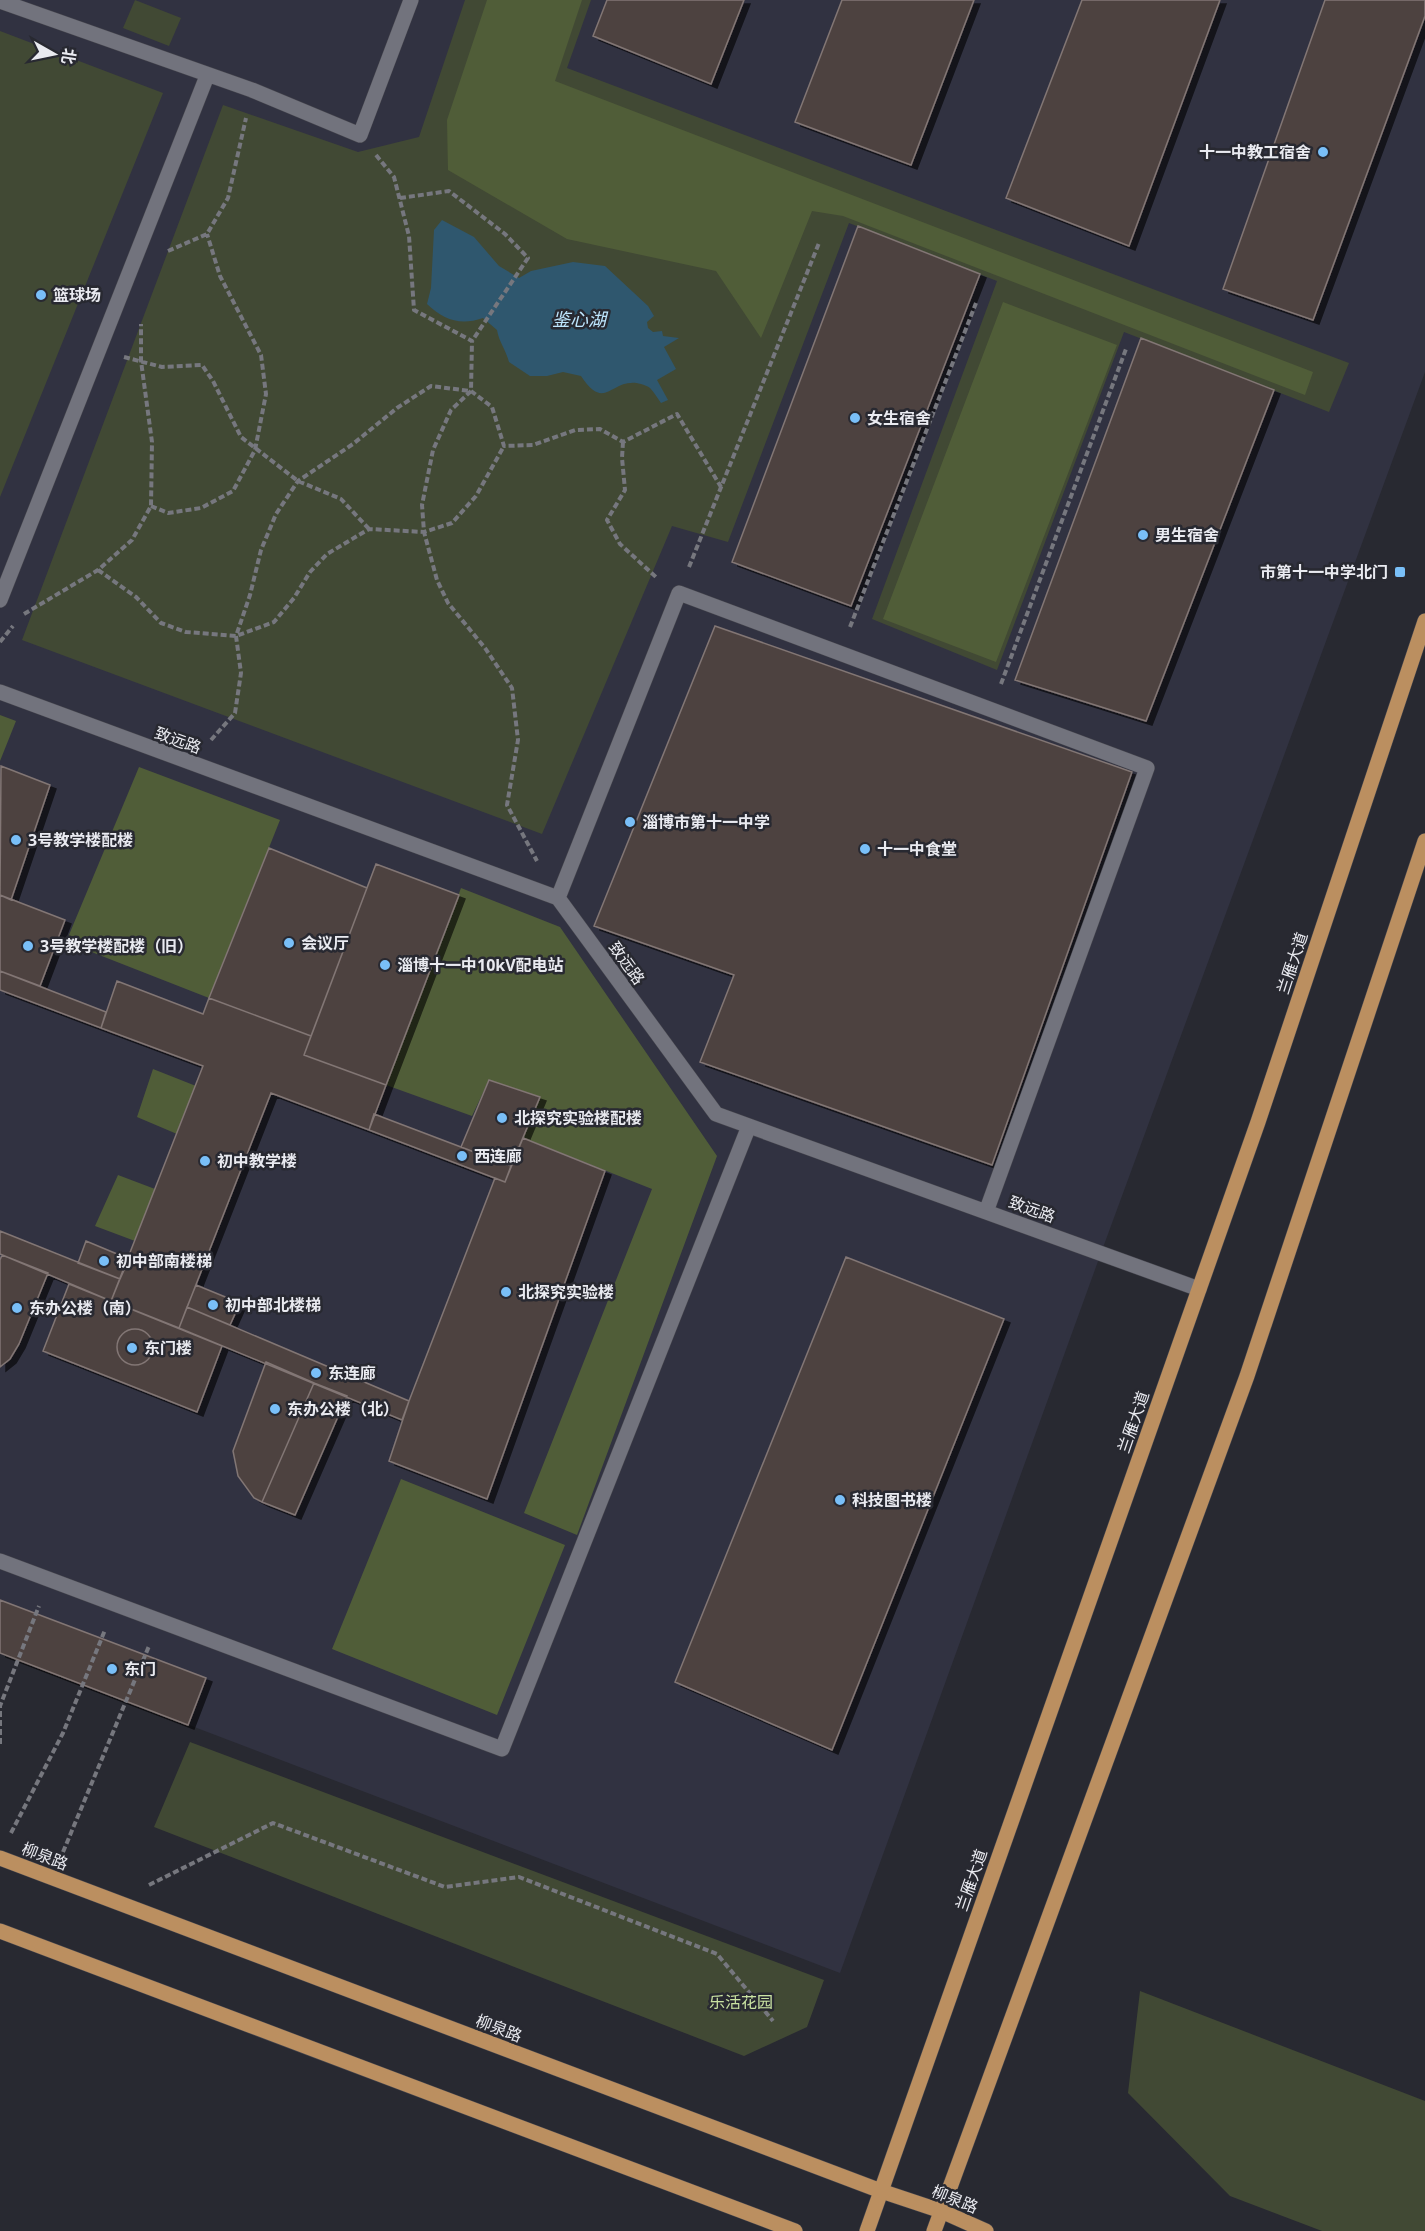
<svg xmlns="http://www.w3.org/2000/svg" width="1425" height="2231" viewBox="0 0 1425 2231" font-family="'Noto Sans','Noto Sans SC',sans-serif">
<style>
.built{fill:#313241}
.green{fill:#414934}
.forest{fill:#505d38}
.water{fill:#2f576e}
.building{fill:#4e4341;stroke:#827674;stroke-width:1.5;filter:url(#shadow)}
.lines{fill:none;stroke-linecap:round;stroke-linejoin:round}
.minor-casing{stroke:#45454d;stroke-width:16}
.major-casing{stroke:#45454d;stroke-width:16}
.path{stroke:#76777e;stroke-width:4;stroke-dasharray:6 3;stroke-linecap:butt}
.minor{stroke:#72737d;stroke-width:15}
.major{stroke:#bb8f60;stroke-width:15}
.poi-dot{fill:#79bff8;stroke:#282931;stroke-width:2}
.labels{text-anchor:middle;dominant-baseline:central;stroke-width:5;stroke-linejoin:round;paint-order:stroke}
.poi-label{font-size:16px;font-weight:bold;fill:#e9eaf0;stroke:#282931;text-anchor:start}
.street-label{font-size:16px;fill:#e9eaf0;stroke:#282931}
.park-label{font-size:16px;fill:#cae3a2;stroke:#282931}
.water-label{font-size:18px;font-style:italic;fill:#bee6fe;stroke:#282931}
</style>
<defs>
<filter id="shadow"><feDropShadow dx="6" dy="4" stdDeviation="0" flood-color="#0009"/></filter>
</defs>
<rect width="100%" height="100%" fill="#282931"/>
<path class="built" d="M0,0H1425V372L1101,1253L840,1973L0,1653Z"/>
<path class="green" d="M135,0L181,18L169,46L123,28Z
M465,0H591L567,68L1349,363L1329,412L1124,332L997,670L872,619L997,281L849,223L728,542L672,526L542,834L22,640L223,105L358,152L419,137Z
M0,31L163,93L0,497Z
M190,1742L824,1980L807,2027L744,2056L154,1827Z
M1140,1991L1425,2101V2231H1322L1230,2196L1128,2093Z"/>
<path class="forest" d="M487,0H582L555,81L1313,372L1305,395L843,216L812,211L761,338L716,271L567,239L448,170L447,120Z
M1003,302L1117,345L996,662L883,619Z
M0,715L16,721L0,761Z
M139,767L280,820L209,998L66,942Z
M461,888L560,927L717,1156L577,1535L524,1513L652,1189L523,1138L539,1097L489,1080L472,1116L386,1085Z
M153,1069L196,1086L177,1134L137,1117Z
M118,1175L155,1189L135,1241L95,1226Z
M401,1479L565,1545L497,1715L332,1649Z"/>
<path class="water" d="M442,220L474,237L499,266L519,278L531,271L573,262L605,266L648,306L654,316L647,322L648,328L653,332L662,331L663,336L679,338L664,347L676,369L657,380L668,400L661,403C658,399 654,392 650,388C648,386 644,385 641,384C611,376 606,414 581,376L563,372L547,376H530L509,362C506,350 499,342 497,330L483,318C460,326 444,320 427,304L431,288L434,230Z"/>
<path class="building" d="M607,0H744L711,84L593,36Z
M842,0H974L911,165L795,122Z
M1082,0H1220L1129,246L1006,198Z
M1325,0H1425V16L1313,320L1223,289Z
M858,226L980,274L851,606L732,562Z
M1141,338L1274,390L1146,721L1015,680Z
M715,626L1132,772L992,1165L700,1062L734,975L594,926Z
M1,766L50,785L11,900L0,895Z
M269,848L367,888L311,1036L209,998Z
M376,864L459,895L386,1085L304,1055Z
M0,895L65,920L40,986L0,971Z
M0,971L106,1012L101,1028L0,990Z
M117,981L203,1014L209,998L311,1036L304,1055L386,1085L369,1130L271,1093L179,1328L111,1301L203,1066L101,1028Z
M489,1080L540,1097L511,1166L461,1147Z
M374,1114L511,1166L505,1182L369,1130Z
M523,1138L605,1171L487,1499L389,1461L409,1401L495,1178L505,1182Z
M0,1231L120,1279L111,1301L0,1254Z
M86,1241L129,1259L120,1279L78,1263Z
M2,1255L48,1273L19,1344L10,1359L0,1367V1260Z
M846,1257L1004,1319L832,1750L675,1682Z
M69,1284L222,1346L197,1412L43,1351Z
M196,1285L240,1303L230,1325L187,1307Z
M187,1307L409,1401L402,1420L179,1328Z
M117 1347a18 18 0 1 1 36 0a18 18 0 1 1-36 0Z
M266,1362L314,1383L262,1502L254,1498L238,1476L233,1451Z
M314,1383L347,1396L295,1515L262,1502Z
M0,1600L206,1678L188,1725L0,1653Z"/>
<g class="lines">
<defs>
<path id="minor" d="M0,1L252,90L360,135L411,0
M0,600L207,76
M0,692L558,898L716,1114L1199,1289
M558,898L679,593L1147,768L986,1212
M0,1561L502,1749L749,1126"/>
<path id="major" d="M0,1858L881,2191L941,2211L986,2231
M0,1931L795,2231
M867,2231L1258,1122L1425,621
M934,2231L1247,1376L1425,841"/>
</defs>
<use href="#minor" class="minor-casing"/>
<use href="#major" class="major-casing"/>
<path class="path" d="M376,155L394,177L409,236L414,310L472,341L471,391L492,407L504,446L533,445L575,430L600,429L623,442L677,414L721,487
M400,198L449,191L505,234L528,258L472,341
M168,251L207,234L228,198L246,118
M124,357L162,367L202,365L213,381L241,437L298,481L341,499L369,529
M471,391L451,410L433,450L422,505L424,532L437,580L448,603L485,648L512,688L518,740L507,805L537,861
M623,442L622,458L625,490L607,520L620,544L657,578
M151,506L168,513L201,508L233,491L255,450L266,394L261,355L220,276L207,234
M689,567L819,243
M98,570L136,597L161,623L186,632L236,636L274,622L294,598L310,572L327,554L369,529L424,532L452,523L476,496L504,446
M24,614L98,570L132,540L151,506L152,442L141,361V324
M850,627L976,303
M0,642L13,626
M1001,684L1126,349
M211,740L235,713L241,673L236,636L250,595L261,550L276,514L298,481L353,444L397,408L431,386L470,391
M0,1744V1706L39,1606
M11,1833L63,1733L105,1630
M63,1852L149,1646
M149,1885L273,1823L445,1887L519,1877L717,1954L773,2021"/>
<use href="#minor" class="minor"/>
<use href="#major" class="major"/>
</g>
<g class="poi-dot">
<circle cx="1323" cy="152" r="6"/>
<circle cx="41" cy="295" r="6"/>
<circle cx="855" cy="418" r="6"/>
<circle cx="1143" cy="535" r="6"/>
<rect x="1394" y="566" width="12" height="12" rx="3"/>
<circle cx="630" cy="822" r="6"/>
<circle cx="16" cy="840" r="6"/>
<circle cx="865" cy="849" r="6"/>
<circle cx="289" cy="943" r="6"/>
<circle cx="28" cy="946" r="6"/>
<circle cx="385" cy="965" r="6"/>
<circle cx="502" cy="1118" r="6"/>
<circle cx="462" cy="1156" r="6"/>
<circle cx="205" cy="1161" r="6"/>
<circle cx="104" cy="1261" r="6"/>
<circle cx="506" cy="1292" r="6"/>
<circle cx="213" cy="1305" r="6"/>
<circle cx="17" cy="1308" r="6"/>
<circle cx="132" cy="1348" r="6"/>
<circle cx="316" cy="1373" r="6"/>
<circle cx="275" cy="1409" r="6"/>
<circle cx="840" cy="1500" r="6"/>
<circle cx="112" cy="1669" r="6"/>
</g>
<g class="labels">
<g class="poi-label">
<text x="1311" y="152" text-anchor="end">十一中教工宿舍</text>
<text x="53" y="295">篮球场</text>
<text x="867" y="418">女生宿舍</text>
<text x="1155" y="535">男生宿舍</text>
<text x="1388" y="572" text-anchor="end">市第十一中学北门</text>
<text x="642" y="822">淄博市第十一中学</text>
<text x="28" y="840">3号教学楼配楼</text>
<text x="877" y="849">十一中食堂</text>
<text x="301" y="943">会议厅</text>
<text x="40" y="946">3号教学楼配楼（旧）</text>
<text x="397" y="965">淄博十一中10kV配电站</text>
<text x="514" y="1118">北探究实验楼配楼</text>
<text x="474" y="1156">西连廊</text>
<text x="217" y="1161">初中教学楼</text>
<text x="116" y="1261">初中部南楼梯</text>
<text x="518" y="1292">北探究实验楼</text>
<text x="225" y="1305">初中部北楼梯</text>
<text x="29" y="1308">东办公楼（南）</text>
<text x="144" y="1348">东门楼</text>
<text x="328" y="1373">东连廊</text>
<text x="287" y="1409">东办公楼（北）</text>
<text x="852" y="1500">科技图书楼</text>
<text x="124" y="1669">东门</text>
</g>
<g class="street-label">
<text transform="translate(178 740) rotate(20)">致远路</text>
<text transform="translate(627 963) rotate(54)">致远路</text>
<text transform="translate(1292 963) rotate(-72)">兰雁大道</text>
<text transform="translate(1032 1209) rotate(20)">致远路</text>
<text transform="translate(1133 1422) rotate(-71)">兰雁大道</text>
<text transform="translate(45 1856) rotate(21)">柳泉路</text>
<text transform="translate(971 1880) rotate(-71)">兰雁大道</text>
<text transform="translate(499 2028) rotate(21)">柳泉路</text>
<text transform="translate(955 2199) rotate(22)">柳泉路</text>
</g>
<g class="park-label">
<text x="741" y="2002">乐活花园</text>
</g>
<g class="water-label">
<text x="579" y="319">鉴心湖</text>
</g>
</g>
<g transform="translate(54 54) rotate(99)" stroke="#282931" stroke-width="4.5" paint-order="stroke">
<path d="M0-4.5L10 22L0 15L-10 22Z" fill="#e9eaf0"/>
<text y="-9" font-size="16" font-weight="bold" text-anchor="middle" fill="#e9eaf0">北</text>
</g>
</svg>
